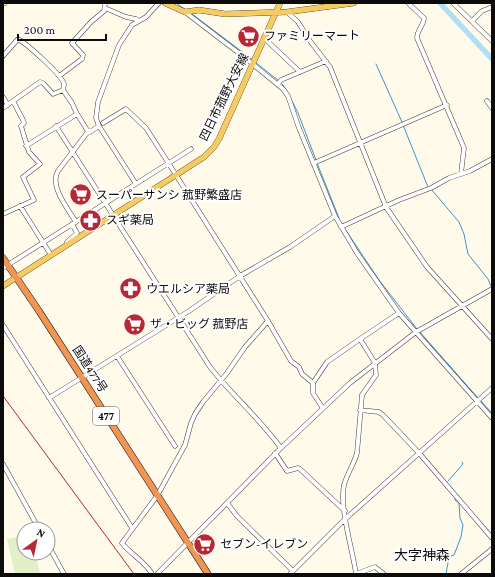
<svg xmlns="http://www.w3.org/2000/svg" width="495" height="577" viewBox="0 0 495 577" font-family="'Crimson Pro','Noto Sans JP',serif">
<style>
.pitch{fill:#e3efc7}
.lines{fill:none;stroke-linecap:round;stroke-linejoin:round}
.stream{stroke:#3997ca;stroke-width:1}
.river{stroke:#b0def4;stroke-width:5.5}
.minor-casing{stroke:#3e3e3e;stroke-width:5}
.major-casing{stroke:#1c1c1c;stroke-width:6}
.highway-casing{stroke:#1c1c1c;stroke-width:7}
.minor{stroke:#fff;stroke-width:4}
.major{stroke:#f6cb63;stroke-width:5.5}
.highway{stroke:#f19555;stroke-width:6}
.rail{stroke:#b72735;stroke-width:1}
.labels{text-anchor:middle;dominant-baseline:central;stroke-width:4;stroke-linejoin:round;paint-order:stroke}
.shield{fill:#fff;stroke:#545454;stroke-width:1}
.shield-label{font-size:11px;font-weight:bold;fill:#0b0b0b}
.poi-label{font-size:12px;fill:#0b0b0b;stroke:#fff;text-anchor:start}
.street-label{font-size:12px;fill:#0b0b0b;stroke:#fff}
.quarter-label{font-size:14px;fill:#0b0b0b;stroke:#fff}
</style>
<rect width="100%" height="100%" fill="#fffaea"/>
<path class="pitch" d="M24,536V553H35L40,573L38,574H15L7,539Z"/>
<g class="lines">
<path class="stream" d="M176,3L186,10
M192,14L253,60
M255,62L279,81
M376,64L402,122
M282,84L287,91
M289,95L298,113L316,160
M403,125L428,187
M317,163L339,218
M431,189L459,222L464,234L468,254L488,279L491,286
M345,229L379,280L417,329
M419,331L478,398
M480,400L492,413
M448,481L463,464L462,462
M444,485L453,495
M446,574L449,557L454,555L461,537L463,525L460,518L459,503L455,500V498"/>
<path class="river" d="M440,3L492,59"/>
<defs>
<path id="minor" d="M408,3L424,18C424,25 417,30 417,38L464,148L461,174
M453,3L492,41
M3,4L5,3
M105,8L126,17L136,19L139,21
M185,12L244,57L283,89L288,96L299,128L335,216L357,253L399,313L492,418
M287,12L298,22L310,41L330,67L386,207L427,267L492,339
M472,21L482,11L492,7
M264,38L300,72
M3,56L18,39C27,44 62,75 64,84C64,86 63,89 63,90
M59,76L82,59L83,55L72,43L91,22L104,11L105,3
M278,84L281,80L326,61
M63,90L72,103L76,112L87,130L90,132L99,126
M3,97L8,105
M487,101L492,108
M3,108L40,82L43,83L53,94L63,90
M103,123L126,109L146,128L176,175
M56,126L210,367C232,395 260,419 281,448
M26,146L77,114
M314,163L447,105
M176,175L268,321L291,361L299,367L302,374L313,383V393L322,407
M136,184L99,126L96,118L98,102L119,45L132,25L146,17L159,3
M20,206L51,255
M3,214L34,200L23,177L40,164L29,152L21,126L24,123L23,120L13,101
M76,222C68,209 49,186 58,171L87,133L90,132
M341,227L399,200L431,188L449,178L470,171L492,159
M67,242L77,233L72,224
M3,268L191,149
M3,325L132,528
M117,356L175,446
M313,383L327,362L360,339
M49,398L189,311L240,276L290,247L335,216
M360,410L379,412L383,415L419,453L492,538
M275,453L287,471L298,468L300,469L345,511
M3,464L39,529
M227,503L237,516L293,571
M48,545L64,574
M152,574C145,561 130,554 122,543L157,496L185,445L191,423L195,414L203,402L227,373L245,347L268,321
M157,574L281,448L350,383L416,332L492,289
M290,574L343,521L492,388
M356,574C353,551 339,507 344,485C347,474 354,464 357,453L362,395L376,375L375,363L360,339L399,313
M356,574L375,567L384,574
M461,574L492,549"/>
<path id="major" d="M165,3L185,12L199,10L225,14L287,12L354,3
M3,286L204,157L214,147L219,139L280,3"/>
<path id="highway" d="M3,258L39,311L208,574"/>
</defs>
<use href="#minor" class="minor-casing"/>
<use href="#major" class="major-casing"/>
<use href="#highway" class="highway-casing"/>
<use href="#minor" class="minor"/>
<use href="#major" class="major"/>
<use href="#highway" class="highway"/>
<path class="rail" d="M3,396L134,574"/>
</g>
<defs>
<symbol id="supermarket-disc" viewBox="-11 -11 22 22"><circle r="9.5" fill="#b72735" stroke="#fff"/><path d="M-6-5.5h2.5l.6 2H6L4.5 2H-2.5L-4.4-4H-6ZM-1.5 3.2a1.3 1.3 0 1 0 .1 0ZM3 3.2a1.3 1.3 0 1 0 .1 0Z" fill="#fff"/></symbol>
<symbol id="pharmacy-disc" viewBox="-11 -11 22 22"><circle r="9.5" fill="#b72735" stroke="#fff"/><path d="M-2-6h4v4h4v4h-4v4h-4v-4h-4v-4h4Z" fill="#fff"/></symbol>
</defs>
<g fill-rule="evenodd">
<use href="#supermarket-disc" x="236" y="24" width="25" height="25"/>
<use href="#supermarket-disc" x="68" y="182" width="25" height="25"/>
<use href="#pharmacy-disc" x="78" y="208" width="25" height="25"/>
<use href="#pharmacy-disc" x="118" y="276" width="25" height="25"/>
<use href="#supermarket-disc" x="122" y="312" width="25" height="25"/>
<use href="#supermarket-disc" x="192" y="532" width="25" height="25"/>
</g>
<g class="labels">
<rect class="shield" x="93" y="407" width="26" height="18" rx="3"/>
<g class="shield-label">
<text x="106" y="416">477</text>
</g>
<g class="poi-label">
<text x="264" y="36">ファミリーマート</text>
<text x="96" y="195">スーパーサンシ 菰野繁盛店</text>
<text x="106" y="220">スギ薬局</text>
<text x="146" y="289">ウエルシア薬局</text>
<text x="150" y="324">ザ・ビッグ 菰野店</text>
<text x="220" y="544">セブン-イレブン</text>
</g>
<g class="street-label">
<text transform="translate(224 97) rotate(-64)">四日市菰野大安線</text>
<text transform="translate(90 369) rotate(57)">国道477号</text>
</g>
<g class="quarter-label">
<text x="422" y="555">大字神森</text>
</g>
</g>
<rect width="495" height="577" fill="none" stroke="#0b0b0b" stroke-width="8"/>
<g transform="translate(36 541) rotate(33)"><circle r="19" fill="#ffffff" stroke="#9d9d9d"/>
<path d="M0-3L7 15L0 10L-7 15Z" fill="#b72735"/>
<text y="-6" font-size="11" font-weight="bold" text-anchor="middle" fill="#0b0b0b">N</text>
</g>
<path d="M18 34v6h88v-6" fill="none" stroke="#0b0b0b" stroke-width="2"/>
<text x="24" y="34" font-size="12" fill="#0b0b0b" stroke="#ffffff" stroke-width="3" paint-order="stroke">200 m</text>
</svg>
